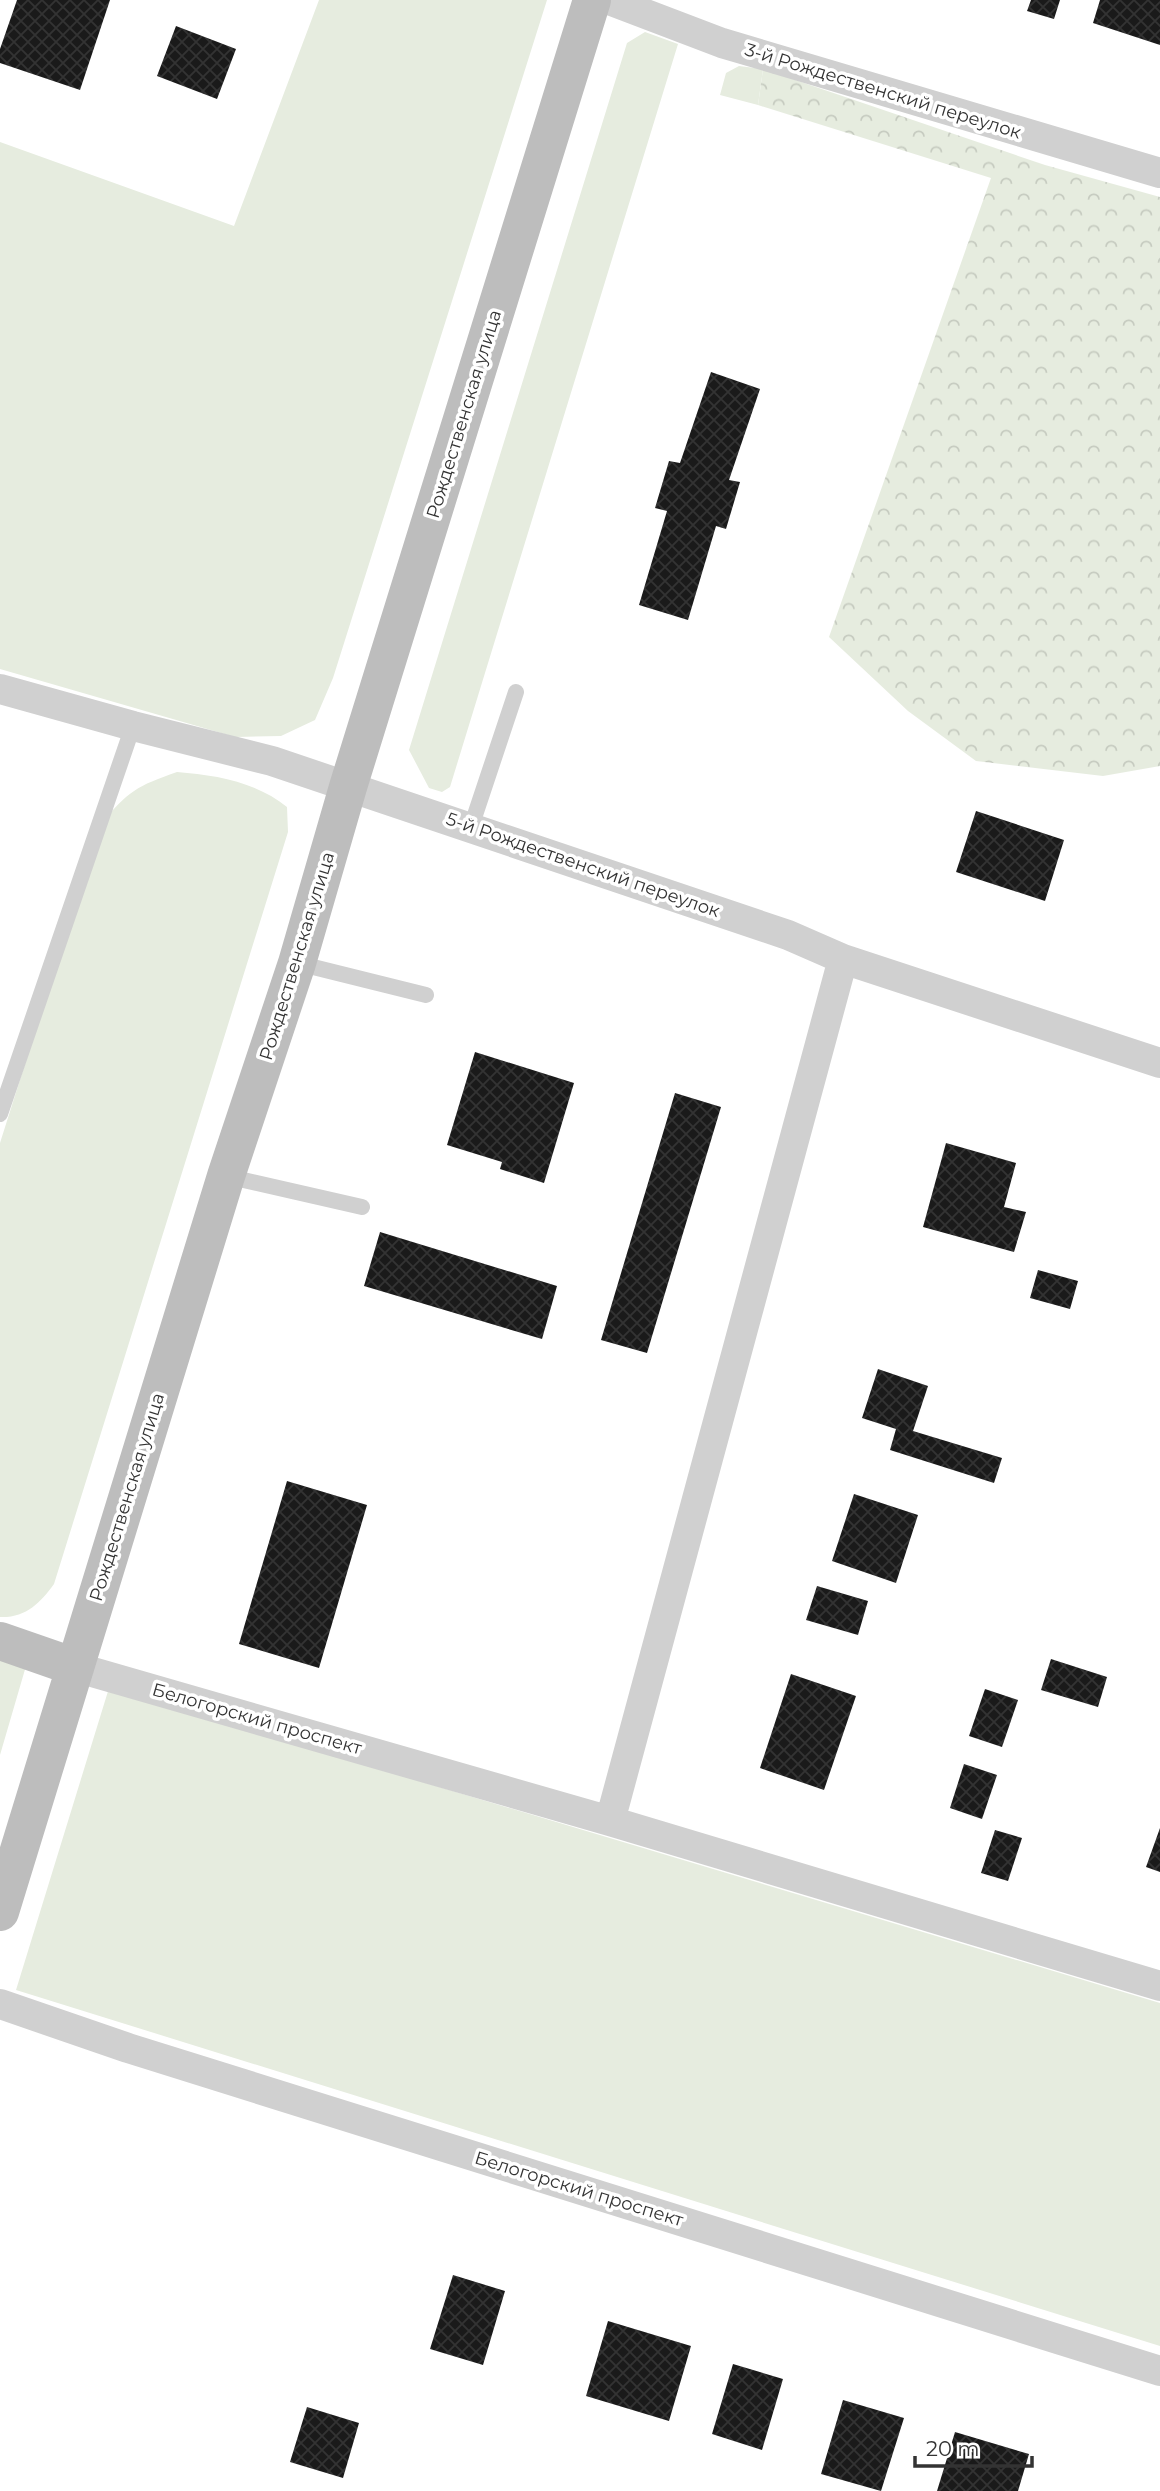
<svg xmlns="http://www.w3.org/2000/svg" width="1160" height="2491" viewBox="0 0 1160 2491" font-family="Montserrat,sans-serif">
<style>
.grass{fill:#e6ecdf}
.forest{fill:url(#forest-crowns)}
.building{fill:url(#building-cross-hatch)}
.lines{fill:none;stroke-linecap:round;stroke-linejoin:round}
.lane{stroke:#d0d0d0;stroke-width:16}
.street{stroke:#d0d0d0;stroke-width:30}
.secondary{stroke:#bdbdbd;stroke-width:38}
.labels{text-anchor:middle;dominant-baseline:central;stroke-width:7;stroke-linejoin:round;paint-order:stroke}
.street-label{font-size:18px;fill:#333;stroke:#fff}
</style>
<defs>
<pattern id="forest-crowns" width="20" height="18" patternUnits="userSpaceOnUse" patternTransform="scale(1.75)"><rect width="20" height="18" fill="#e6ecdf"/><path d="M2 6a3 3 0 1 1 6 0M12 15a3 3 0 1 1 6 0" fill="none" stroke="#c6cbc0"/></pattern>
<pattern id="building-cross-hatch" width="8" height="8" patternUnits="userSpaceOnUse" patternTransform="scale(1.75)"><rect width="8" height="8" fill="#1a1a1a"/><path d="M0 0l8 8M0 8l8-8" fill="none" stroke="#333"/></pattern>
</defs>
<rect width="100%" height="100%" fill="#fff"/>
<path class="grass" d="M319,0H547L333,678L315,720L281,736L235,737L0,669V142L234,226Z
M645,32L678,44L450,787L442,792L429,788L409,750L627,43Z
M739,66L763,69L758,105L720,95L726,73Z
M177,772C216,775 256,782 287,807L288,832L54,1584C40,1603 26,1618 0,1617V1143L101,824C128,791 137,786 177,772Z
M0,1658L26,1666L0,1755Z
M109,1688L1160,2003V2346L16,1990Z"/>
<path class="forest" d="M763,69L1045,165L1160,197V766L1103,776L976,761L908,711L829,637L991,178L758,105Z"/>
<path class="building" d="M17,0H110L80,90L0,63V49Z
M1031,0H1060L1054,19L1027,11Z
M1100,0H1160V45L1093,23Z
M176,26L236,49L217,99L157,76Z
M711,372L760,389L729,480L740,482L726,529L716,526L688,620L639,605L667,511L655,508L669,461L680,463Z
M976,811L1064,840L1045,901L956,872Z
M475,1052L574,1083L544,1183L500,1169L502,1162L447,1145Z
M675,1093L721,1107L647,1353L601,1340Z
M946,1143L1016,1163L1004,1207L1026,1212L1014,1252L923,1227Z
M380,1232L557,1286L542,1339L364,1286Z
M1038,1270L1078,1281L1070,1309L1030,1298Z
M878,1369L928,1386L913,1431L1002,1458L994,1483L890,1450L896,1429L862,1418Z
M287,1481L367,1505L319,1668L239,1644Z
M854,1494L918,1515L896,1583L832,1561Z
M817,1586L868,1601L858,1635L806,1620Z
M1051,1659L1107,1677L1098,1707L1041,1690Z
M791,1674L856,1696L824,1790L760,1768Z
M985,1689L1018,1700L1002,1747L969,1736Z
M964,1764L997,1775L982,1819L950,1808Z
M1160,1828V1872L1146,1867Z
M995,1830L1022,1838L1008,1881L981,1873Z
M453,2275L505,2291L483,2365L430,2349Z
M608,2321L691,2346L669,2421L586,2396Z
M733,2364L783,2379L762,2450L712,2434Z
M843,2400L904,2418L881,2491L821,2474Z
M307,2407L359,2423L343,2478L290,2462Z
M955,2432L1029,2454L1018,2491H937Z"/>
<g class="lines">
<path class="lane" d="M471,827L516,692
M297,963L426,995
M0,1114L133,726
M226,1176L362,1207"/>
<path class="street" d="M609,0L722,43L1160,173
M0,689L133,726L272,761L788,935L843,959L1160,1063
M75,1667L610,1821L1160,1986
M610,1821L843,959
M0,2004L128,2048L1160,2371"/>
<path class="secondary" d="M0,1641L75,1667
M0,1912L226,1176L297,963L348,787L592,0"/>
</g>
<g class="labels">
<g class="street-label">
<text transform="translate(883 91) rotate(17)">3-й Рождественский переулок</text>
<text transform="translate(464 414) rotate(-73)">Рождественская улица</text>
<text transform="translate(583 865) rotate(19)">5-й Рождественский переулок</text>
<text transform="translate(297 956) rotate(-73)">Рождественская улица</text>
<text transform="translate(127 1497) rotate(-73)">Рождественская улица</text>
<text transform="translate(257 1719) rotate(16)">Белогорский проспект</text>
<text transform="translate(579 2189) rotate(17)">Белогорский проспект</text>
</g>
</g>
<path d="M915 2456v10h117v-10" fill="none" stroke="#333333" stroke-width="3.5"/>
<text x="926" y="2456" font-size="21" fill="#333333" stroke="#ffffff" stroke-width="5" paint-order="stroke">20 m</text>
</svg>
